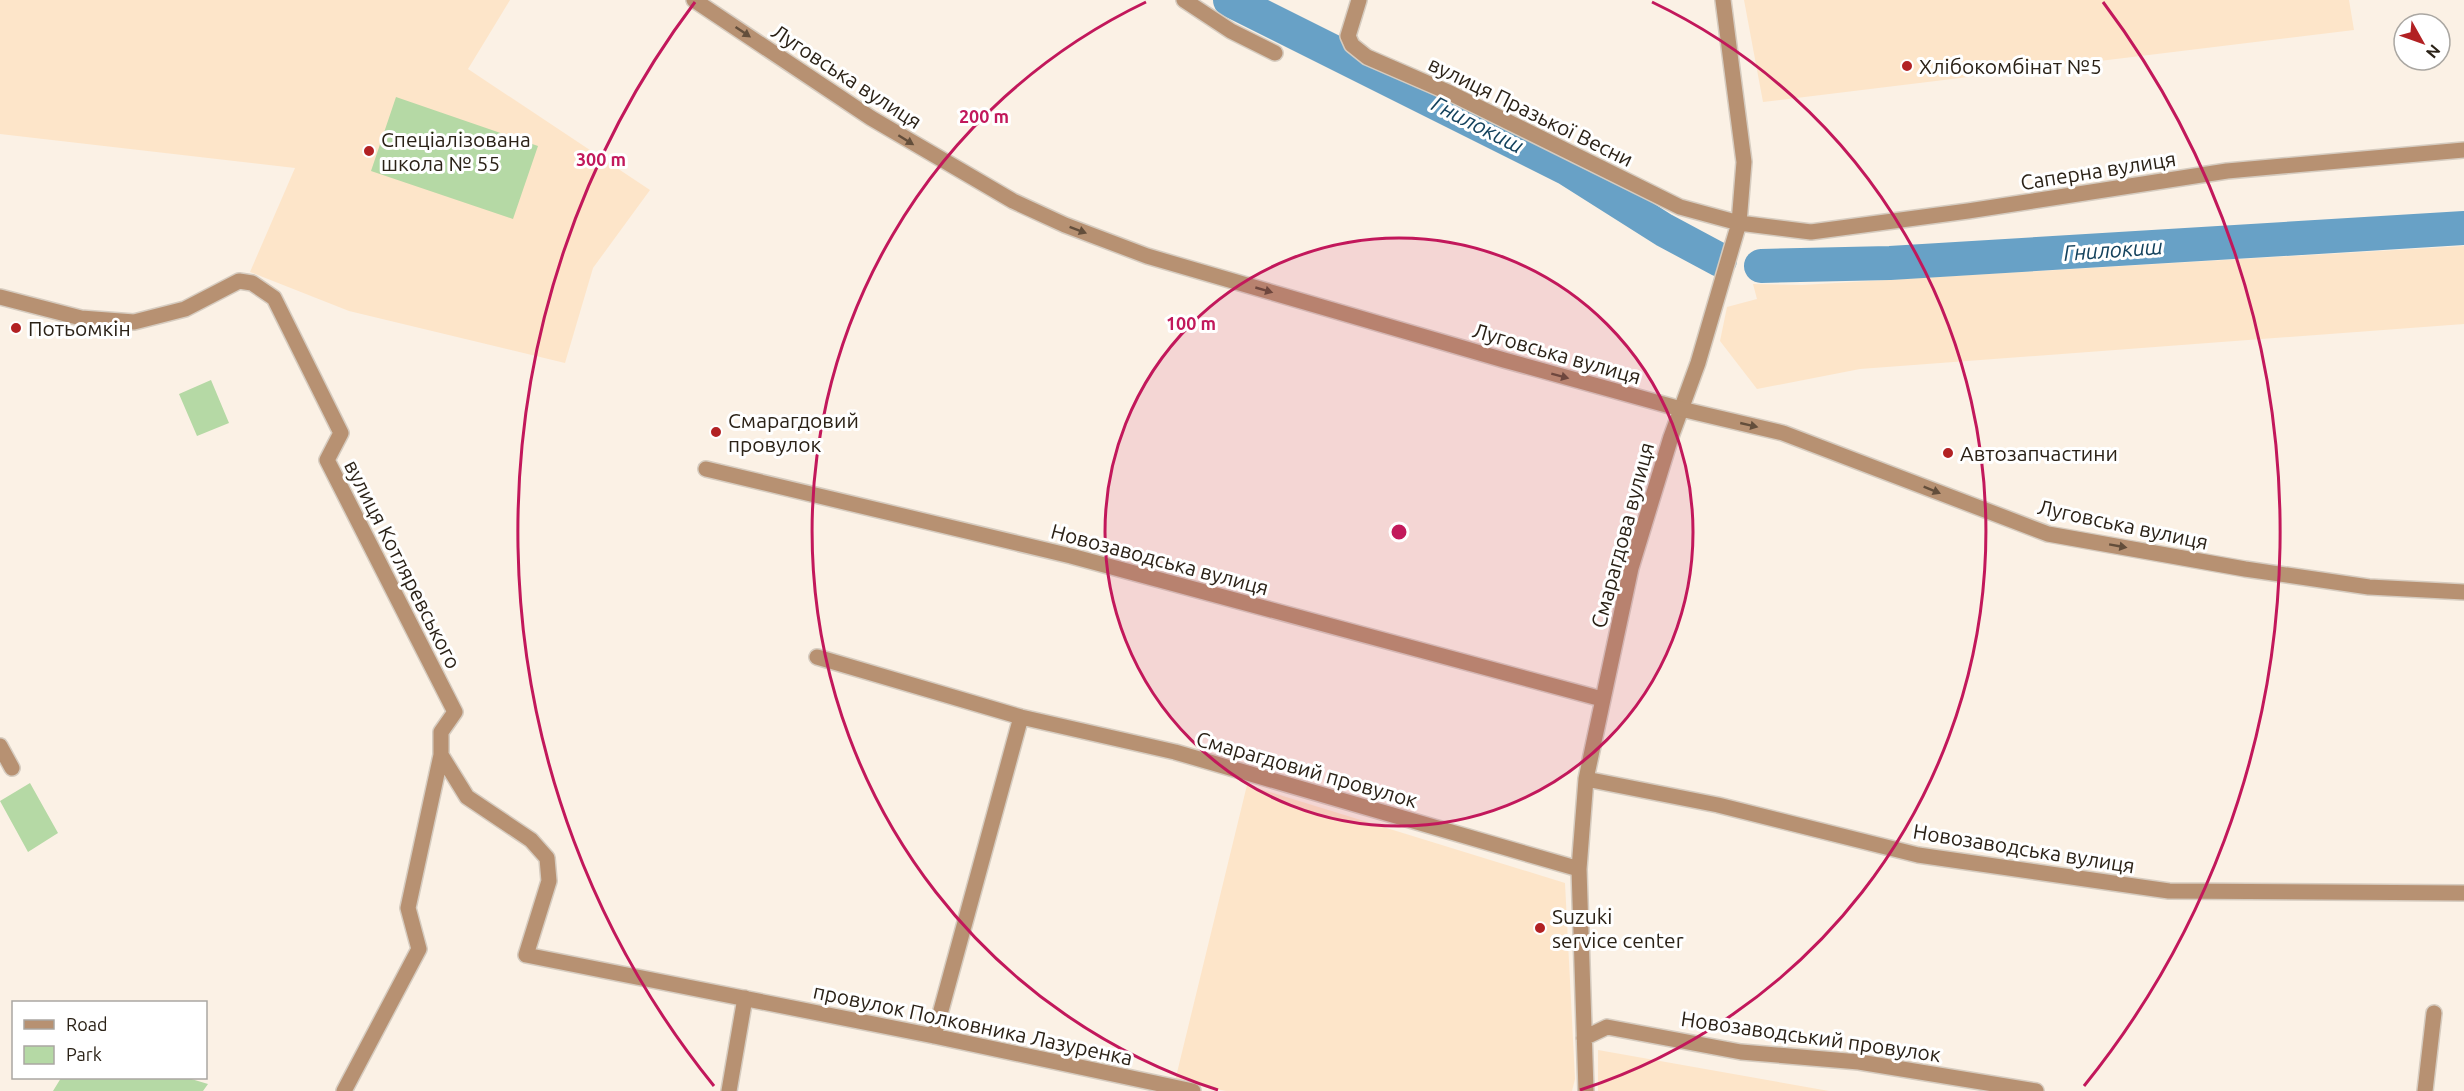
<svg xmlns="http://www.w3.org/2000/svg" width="2464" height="1091" viewBox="0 0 2464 1091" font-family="Ubuntu,sans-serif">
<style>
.built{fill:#fde5c9}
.green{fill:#b5d9a5}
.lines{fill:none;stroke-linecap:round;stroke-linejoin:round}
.river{stroke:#68a1c6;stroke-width:34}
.minor-casing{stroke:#d6ccc0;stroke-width:18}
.tertiary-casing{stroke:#d6ccc0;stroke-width:18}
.minor{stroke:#b79172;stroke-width:15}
.tertiary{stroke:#b79172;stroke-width:15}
.oneway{fill:#634e3b}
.ring{fill:none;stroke:#c2185b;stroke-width:3}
.poi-dot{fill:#b22123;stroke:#fff;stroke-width:2}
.labels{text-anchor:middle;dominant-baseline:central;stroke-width:6;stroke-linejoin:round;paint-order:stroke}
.poi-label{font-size:21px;fill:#2b2217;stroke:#fff;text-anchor:start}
.street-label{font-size:21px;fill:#2b2217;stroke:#fff}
.water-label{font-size:22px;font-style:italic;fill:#14425d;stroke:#fff}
.centre{fill:#c2185b;stroke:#fff;stroke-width:3}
.ring-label{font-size:18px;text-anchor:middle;font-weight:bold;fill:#c2185b;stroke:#fff;stroke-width:6;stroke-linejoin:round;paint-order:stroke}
</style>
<rect width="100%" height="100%" fill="#fbf1e5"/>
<path class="built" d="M0,0H510L468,69L650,190L593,268L565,363L349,311L250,272L295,168L0,134Z
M1744,0H2349L2354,30L1763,102Z
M2464,246V324L1860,369L1757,389L1720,341L1727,307L1757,299L1753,284L1802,285Z
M1247,785L1565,883L1575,1079L1572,1091H1226L1175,1081Z
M1598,1050L1829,1091H1598Z"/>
<path class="green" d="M396,97L538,146L513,219L371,171Z
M211,380L229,423L197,436L179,394Z
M30,783L58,833L28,852L0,801Z
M61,1078H188L208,1084L203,1091H53Z"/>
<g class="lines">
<path class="river" d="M1230,0L1566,168L1664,230L1720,260
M1761,266L1890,263L2464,228"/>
<defs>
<path id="minor" d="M1184,0L1231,31L1275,53
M1359,0L1348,36L1352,45L1367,57L1450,93L1680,207L1739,223L1811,232L1968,211L2227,171L2464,150
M0,297L81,318L134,322L185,309L239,281L252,283L274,298L341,433L327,460L455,712L441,732V755L467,797L531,840L547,858L549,881L526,955L934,1036L1193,1091
M706,469L1071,556L1602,699
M817,657L1021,717L1175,752L1579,869
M0,746L12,768
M1586,779L1718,805L1918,855L2169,891L2464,893
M934,1036L1021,717
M1584,1038L1607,1027L1741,1052L1859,1062L2036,1091
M344,1091L419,949L408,908L441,755
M729,1091L745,998
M1586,1091L1579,869L1586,779L1631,568L1671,437L1698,363L1739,223L1744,162L1723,0
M2425,1091L2434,1013"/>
<path id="tertiary" d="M694,0L871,118L1013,201L1065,225L1147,256L1504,360L1681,409L1783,433L2048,534L2245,569L2369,587L2464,592"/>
</defs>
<use href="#minor" class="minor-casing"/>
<use href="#tertiary" class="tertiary-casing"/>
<use href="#minor" class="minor"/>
<use href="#tertiary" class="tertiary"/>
</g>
<defs><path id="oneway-solid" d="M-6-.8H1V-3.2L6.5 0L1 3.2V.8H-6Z" transform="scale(1.5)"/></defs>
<g class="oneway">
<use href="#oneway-solid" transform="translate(743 32) rotate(34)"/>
<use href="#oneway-solid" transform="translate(906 140) rotate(32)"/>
<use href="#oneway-solid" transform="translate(1078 230) rotate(21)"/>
<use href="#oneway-solid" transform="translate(1264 290) rotate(16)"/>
<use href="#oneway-solid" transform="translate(1560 376) rotate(15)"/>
<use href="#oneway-solid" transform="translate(1749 425) rotate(13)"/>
<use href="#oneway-solid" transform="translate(1932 490) rotate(22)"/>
<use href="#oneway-solid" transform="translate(2118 546) rotate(10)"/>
</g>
<circle cx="1399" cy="532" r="294" fill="#c2185b" fill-opacity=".12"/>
<g class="ring">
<circle cx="1399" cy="532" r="294"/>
<path d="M1218 1090A587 587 0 0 1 1146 2M1652 2A587 587 0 0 1 1580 1090"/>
<path d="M714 1086A881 881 0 0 1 695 2M2103 2A881 881 0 0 1 2084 1086"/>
</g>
<g class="poi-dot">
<circle cx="1907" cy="66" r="6"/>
<circle cx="369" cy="151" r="6"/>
<circle cx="16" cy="328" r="6"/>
<circle cx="716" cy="432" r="6"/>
<circle cx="1948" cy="453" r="6"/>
<circle cx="1540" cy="928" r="6"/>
</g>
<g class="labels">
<g class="poi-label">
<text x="1919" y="66">Хлібокомбінат №5</text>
<text x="381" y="139">Спеціалізована<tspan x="381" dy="24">школа № 55</tspan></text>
<text x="28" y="328">Потьомкін</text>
<text x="728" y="420">Смарагдовий<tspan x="728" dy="24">провулок</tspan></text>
<text x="1960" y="453">Автозапчастини</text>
<text x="1552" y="916">Suzuki<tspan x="1552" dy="24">service center</tspan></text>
</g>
<g class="street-label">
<text transform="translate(847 76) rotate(33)">Луговська вулиця</text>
<text transform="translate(1531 111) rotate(26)">вулиця Празької Весни</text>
<text transform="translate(2098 170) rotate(-9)">Саперна вулиця</text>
<text transform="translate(1557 353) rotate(16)">Луговська вулиця</text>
<text transform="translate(2123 524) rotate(12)">Луговська вулиця</text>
<text transform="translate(1622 535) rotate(-75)">Смарагдова вулиця</text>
<text transform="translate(1160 559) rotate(15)">Новозаводська вулиця</text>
<text transform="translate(403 564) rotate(63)">вулиця Котляревського</text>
<text transform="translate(1307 769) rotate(16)">Смарагдовий провулок</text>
<text transform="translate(2024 848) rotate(9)">Новозаводська вулиця</text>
<text transform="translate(973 1024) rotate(12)">провулок Полковника Лазуренка</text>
<text transform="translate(1811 1036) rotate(8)">Новозаводський провулок</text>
</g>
<g class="water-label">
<text transform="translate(1478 124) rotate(27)">Гнилокиш</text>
<text transform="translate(2113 249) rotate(-4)">Гнилокиш</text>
</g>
</g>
<circle cx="1399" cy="532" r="9" class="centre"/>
<g class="ring-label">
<text x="984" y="123">200 m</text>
<text x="601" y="166">300 m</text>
<text x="1191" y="330">100 m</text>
</g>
<rect x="12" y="1001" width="195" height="78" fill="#ffffff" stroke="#aaa7a2" stroke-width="1.5"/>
<rect x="24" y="1020" width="30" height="9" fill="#b79172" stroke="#aaa7a2" stroke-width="1.5"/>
<text x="66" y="1031" font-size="18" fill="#2b2217">Road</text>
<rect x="24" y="1046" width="30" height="18" fill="#b5d9a5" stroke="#aaa7a2" stroke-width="1.5"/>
<text x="66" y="1061" font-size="18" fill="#2b2217">Park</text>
<g transform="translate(2422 42) rotate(130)"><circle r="28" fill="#ffffff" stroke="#aaa7a2" stroke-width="1.5"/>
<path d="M0-4.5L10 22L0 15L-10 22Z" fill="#b22123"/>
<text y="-9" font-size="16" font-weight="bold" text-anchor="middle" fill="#2b2217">N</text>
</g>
</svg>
